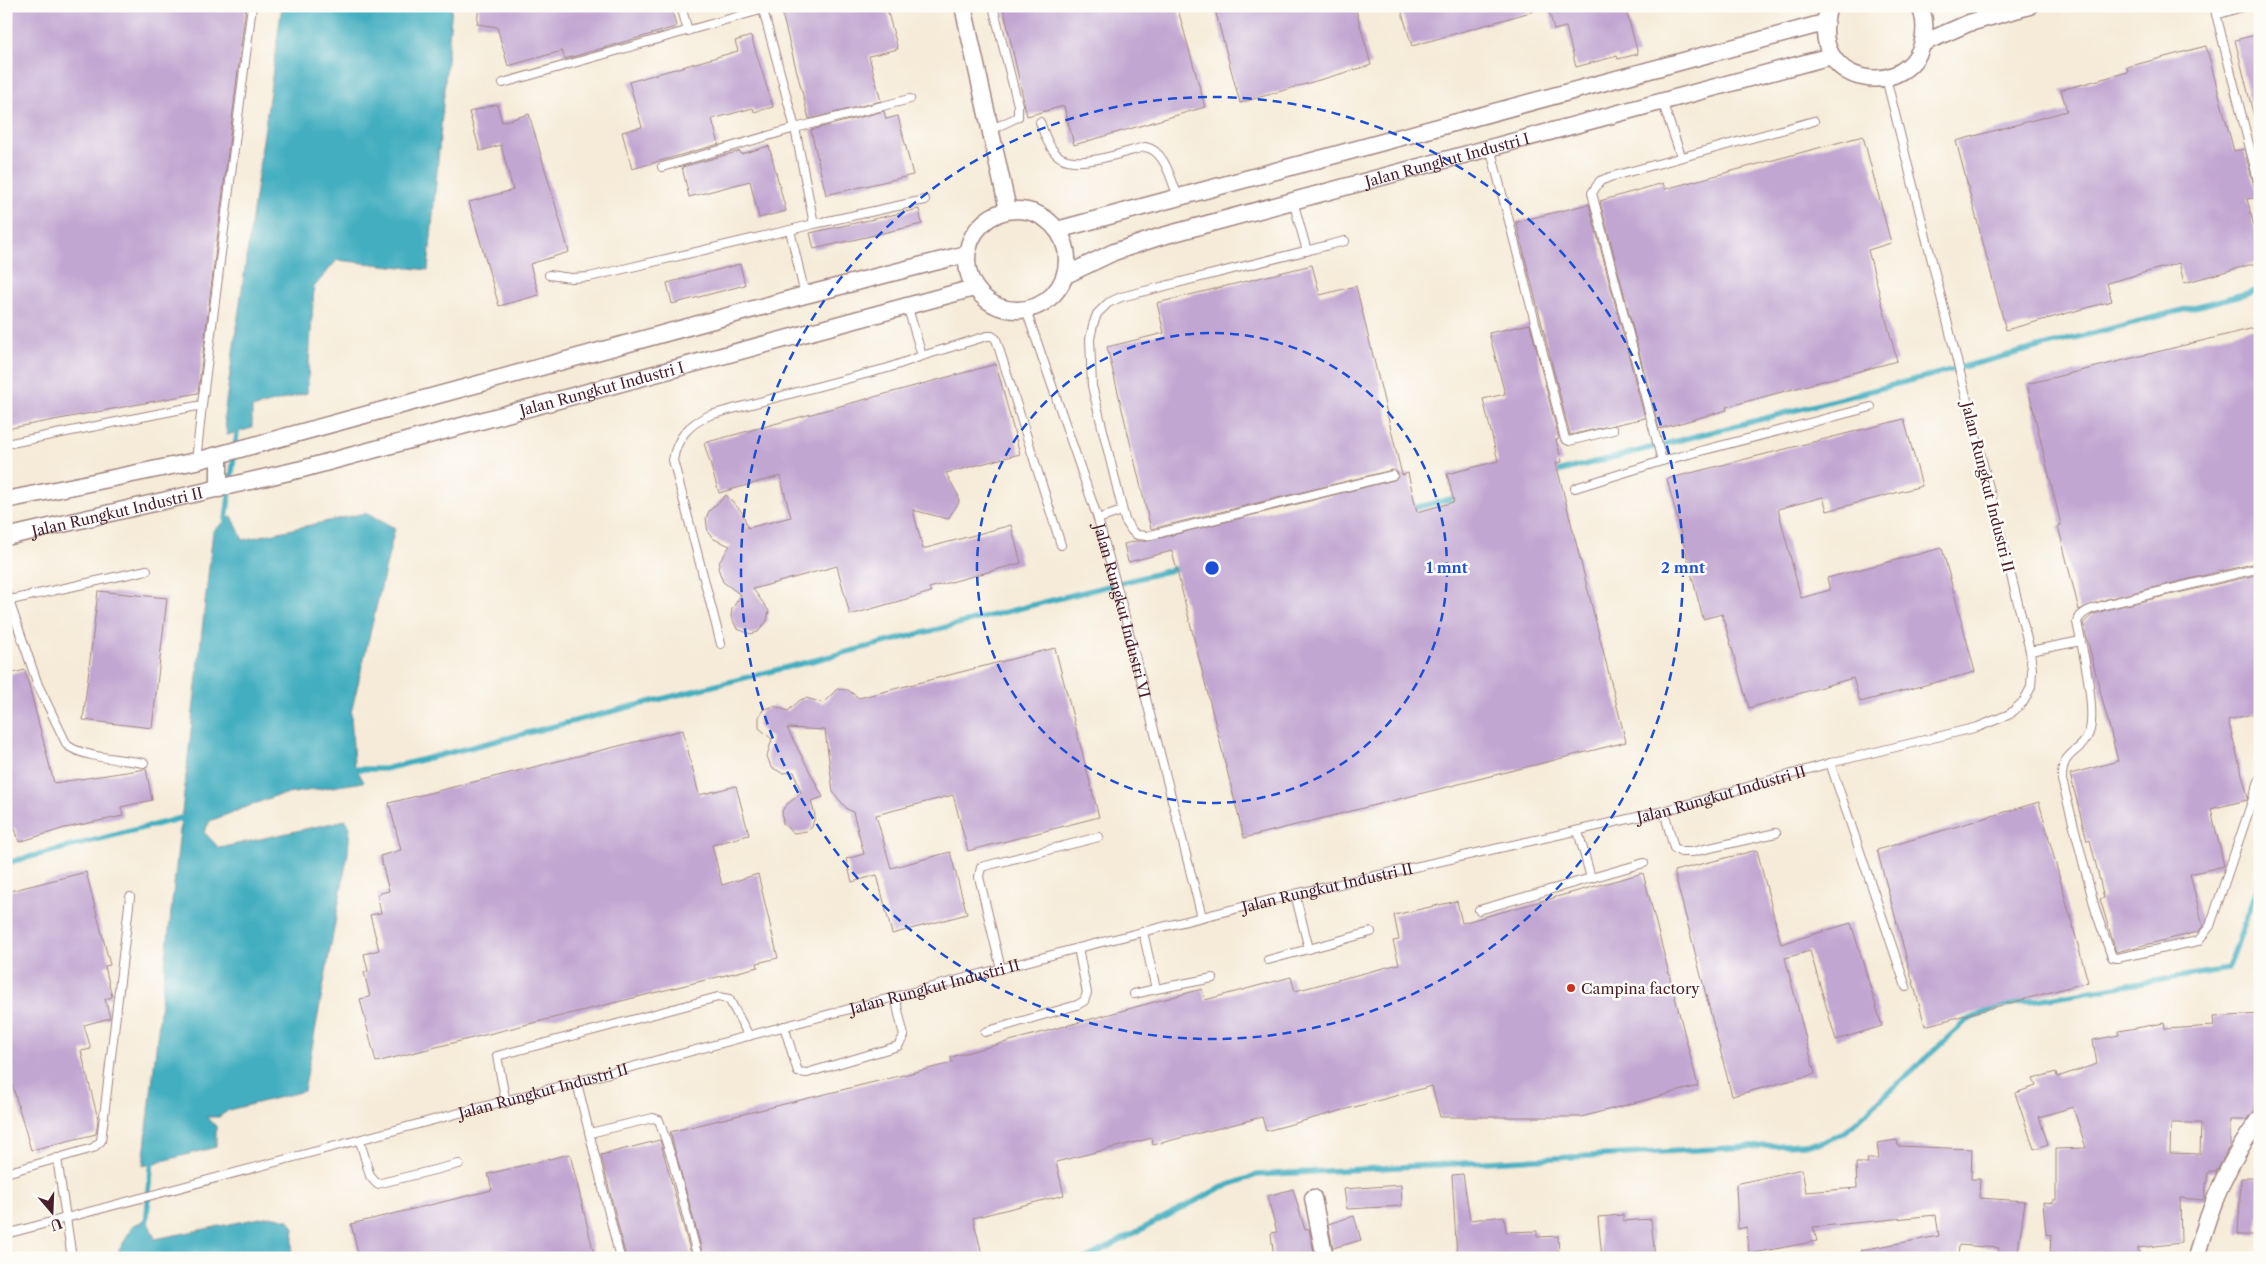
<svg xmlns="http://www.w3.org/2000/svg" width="2266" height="1264" viewBox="0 0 2266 1264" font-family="'Libre Caslon Text',serif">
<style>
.water{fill:#42aec0;stroke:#466676}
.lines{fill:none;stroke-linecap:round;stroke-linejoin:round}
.stream{stroke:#42aec0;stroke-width:5.5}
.building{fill:#c1a6d1;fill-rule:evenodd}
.service-casing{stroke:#a08582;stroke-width:10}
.minor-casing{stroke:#a08582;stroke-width:19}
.service{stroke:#fff;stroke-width:8}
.minor{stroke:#fff;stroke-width:16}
.ring{fill:none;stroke:#1d4ed8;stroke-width:2.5;stroke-dasharray:9 6}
.poi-dot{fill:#c8321e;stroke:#fdfcf7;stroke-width:2}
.labels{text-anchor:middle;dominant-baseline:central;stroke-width:5;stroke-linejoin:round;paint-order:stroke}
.street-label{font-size:15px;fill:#4a1f2b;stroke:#fdfcf7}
.poi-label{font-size:15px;fill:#4a1f2b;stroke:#fdfcf7;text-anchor:start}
.centre{fill:#1d4ed8;stroke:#fdfcf7;stroke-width:2.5}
.ring-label{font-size:15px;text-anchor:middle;font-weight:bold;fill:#1d4ed8;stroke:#fdfcf7;stroke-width:5;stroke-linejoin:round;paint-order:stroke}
</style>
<rect width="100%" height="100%" fill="#fdfcf7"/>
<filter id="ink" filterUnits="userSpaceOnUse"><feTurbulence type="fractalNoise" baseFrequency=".02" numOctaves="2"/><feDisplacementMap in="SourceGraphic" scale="10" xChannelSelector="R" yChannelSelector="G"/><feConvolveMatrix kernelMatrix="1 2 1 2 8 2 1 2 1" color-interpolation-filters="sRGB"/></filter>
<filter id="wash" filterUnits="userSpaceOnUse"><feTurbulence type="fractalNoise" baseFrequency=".0096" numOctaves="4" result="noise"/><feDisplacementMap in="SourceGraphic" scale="20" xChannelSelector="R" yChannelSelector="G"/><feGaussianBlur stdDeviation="1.12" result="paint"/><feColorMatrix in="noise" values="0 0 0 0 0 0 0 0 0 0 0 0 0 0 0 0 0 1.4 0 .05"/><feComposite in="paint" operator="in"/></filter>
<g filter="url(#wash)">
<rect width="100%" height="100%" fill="#f6ebd8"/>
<path class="water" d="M282,6H452L428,270L337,260L314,287L307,393L252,408V428L227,435L224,416Z
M365,513L395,528L351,713L354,764L364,782L275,796L210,821L204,832L219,848L346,820L350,827L348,853L304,1091L229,1110L219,1117H206L216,1126V1147L143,1166L213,531L232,516L243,540Z
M270,1216L289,1220L294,1228L291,1258H115L133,1225L147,1220L155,1239Z"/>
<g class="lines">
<path class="stream" d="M1553,473L2260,290
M1410,509L1459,497
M225,528L238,425
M350,769H385L1183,567
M6,863L189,816
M146,1226L152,1158
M1087,1258L1220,1188L1257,1175L1820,1143L1844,1133L1966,1021L1999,1006L2228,969L2260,881"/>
</g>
<g id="blocks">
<path class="building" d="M6,6H246L198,393L6,429Z
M479,6H671L676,27L565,59L562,51L508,66L497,27L477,24Z
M780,6H886L898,49L869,56L881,101L809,119Z
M1003,6H1177L1205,107L1074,145L1064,106L1027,116Z
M1214,6H1355L1371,65L1240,103Z
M1400,6H1533L1534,11L1412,46Z
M1548,6H1625L1638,54L1618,59L1617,56L1576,67L1566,27L1554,30Z
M2260,34V116L2254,117L2235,40Z
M751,36L773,107L754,112L753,108L712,119L719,144L632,169L622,132L642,127L629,82L738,51L735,41Z
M2206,46L2234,151L2244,149L2255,189L2260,194V197L2247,199L2260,249V262L2184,283L2179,263L2107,283L2112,301L2006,330L1956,141L2067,111L2061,90L2128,72L2127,67Z
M497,104L502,122L529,114L569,252L530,264L539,295L499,306L469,202L513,190L501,145L480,151L469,112Z
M884,111L886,119L898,116L913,175L826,195L811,130Z
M1863,136L1891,243L1868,250L1897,361L1726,407L1727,410L1659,429L1600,201L1663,183L1665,189Z
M769,146L786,211L759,218L750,181L689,197L682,167L740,151L741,154Z
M1589,204L1645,418L1570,435L1516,222Z
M919,209L922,224L814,249L810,233Z
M740,264L745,285L672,304L667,283Z
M1312,265L1320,295L1356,286L1402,475L1408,473L1417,512L1454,502L1447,474L1498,461L1483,399L1505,394L1489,333L1530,324L1559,439L1556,440L1562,462L1556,463L1626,742L1244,838L1172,551L1128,562L1124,544L1136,541H1148L1394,480L1398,477V473L1392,470L1151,529L1107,347L1164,333L1157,303Z
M2254,328L2260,351V562L2107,599L2079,610L2058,526L2061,525L2027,384Z
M996,364L1020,454L946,473L958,495L959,502L948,519L913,510L923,549L1011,525L1021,563L929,588L931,592L850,615L837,566L753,589L769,611L767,621L758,632L751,634L737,629L731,616L732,609L741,595L723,582L718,568L720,561L730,546L714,539L708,533L706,518L709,511L726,495L742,512L748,528L791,517L780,476L719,493L704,443Z
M1904,419L1922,486L1827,511L1823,497L1778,509L1801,598L1830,590L1827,578L1942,548L1975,672L1860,702L1853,678L1749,708L1722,614L1703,619L1667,479Z
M2260,574V712L2228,720L2248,797L2247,800L2211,809L2224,866L2190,874L2203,926L2198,932L2116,952L2100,899L2104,898L2090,840L2087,841L2070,774L2118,761L2083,623L2092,615L2109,609Z
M98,591L167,598L152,728L83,720Z
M1055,648L1099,817L968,851L953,795L876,815L891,868L950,852L967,914L892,934L877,875L852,882L846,859L864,854L853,812L847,809L833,792L825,730L787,728L823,797L811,801L815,815L812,827L807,831L794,833L783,824L782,811L785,806L801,793L794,772L782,773L771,767L767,756L772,739L759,728V716L763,710L774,706L788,711L800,700L806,698L823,703L837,689L848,690L859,698Z
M25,670L54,783L146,769L152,800L121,807L123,816L65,828L19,842L15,828L6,830V675Z
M683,730L699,795L736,786L749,835L712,845L722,885L758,874L778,958L757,963L758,967L376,1062L360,999L370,997L364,972L368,971L364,954L379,950L370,915L381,913L377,894L389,891L380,856L401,850L389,803Z
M2039,802L2088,982L1925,1026L1877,850Z
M1757,850L1781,944L1851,923L1882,1026L1836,1040L1810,951L1785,958L1815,1074L1732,1096L1674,871Z
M86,872L110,965L105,966L112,997L105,999L110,1018L84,1025L91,1049L81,1051L98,1119L96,1134L31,1150L6,1063V892Z
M1643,873L1698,1086L1581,1117H1440L1432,1086L1266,1131L1262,1117L1153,1145L1152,1138L1056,1162L1064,1195L973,1218L983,1258H704L670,1132L952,1063L951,1057L1202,989L1205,1000L1291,977L1295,991L1399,964L1393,941L1399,940L1394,915L1457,901L1462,923Z
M2260,1014V1099H2255V1110L2247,1120H2230V1145L2216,1172H2208L2204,1200L2180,1198L2181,1243L2138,1248L2139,1258H2050L2051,1235L2046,1234L2043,1202L2053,1203V1200H2056V1149L2086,1148L2073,1107L2039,1117L2048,1144L2034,1149L2015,1093L2036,1086L2033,1079L2056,1072L2057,1077L2097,1064L2093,1040L2119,1035V1031L2164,1023L2165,1029L2214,1026L2213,1017ZM2171,1123H2201L2200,1154L2170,1153Z
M660,1140L692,1258H626L601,1155Z
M1897,1140L1898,1146L1972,1149L1971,1179H1980L1979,1198L2025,1201L2017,1258H1998L1999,1248L1959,1245L1958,1258H1862L1861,1250L1939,1236L1936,1215L1813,1227L1817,1241L1749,1254L1747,1227L1738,1229L1736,1184L1802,1169L1806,1192L1857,1188L1856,1163H1868L1867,1159H1879L1877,1143Z
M570,1154L595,1258H359L351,1224L492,1190L488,1174Z
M1463,1174L1470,1220L1504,1216L1506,1232L1537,1231V1237L1558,1236L1559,1258H1457L1452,1175Z
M2241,1178H2260L2258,1235H2238Z
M1401,1185L1402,1206L1347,1209L1344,1189Z
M1293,1189L1305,1230L1309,1229L1315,1257L1274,1258L1271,1233L1277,1232L1267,1196Z
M1623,1215V1221L1651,1219L1655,1258H1602L1598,1217Z
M1354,1216L1361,1240L1333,1248L1328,1224Z"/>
</g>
</g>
<g filter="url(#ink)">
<use href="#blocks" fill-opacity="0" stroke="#a08582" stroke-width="1"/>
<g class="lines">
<defs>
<g id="service">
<path d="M681,6L688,31"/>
<path d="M762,6L795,128L814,224L790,230L805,295"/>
<path d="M2214,6L2260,188"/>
<path d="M2216,15L2245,6"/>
<path d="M503,83L764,9"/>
<path d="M1662,101L1681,156"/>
<path d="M1040,122C1044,133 1050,153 1062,158C1081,168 1124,152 1145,147C1165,150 1171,180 1178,197"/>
<path d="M990,130L1018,117V105L993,6"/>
<path d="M1490,147L1565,439L1569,441L1613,430"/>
<path d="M662,167L795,128L910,99"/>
<path d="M1293,201L1307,251"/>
<path d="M814,224L925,200"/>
<path d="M1345,241L1121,297L1108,303L1097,314L1093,325L1090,339L1092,386L1125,520L1132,531L1137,535L1147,536L1393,475"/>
<path d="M549,275L571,278L589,277L790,230"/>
<path id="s1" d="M1026,310L1098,519L1122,605L1202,917"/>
<path d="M922,356L987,336H992L996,339L1061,545"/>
<path d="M202,405L252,6"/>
<path d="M6,444L202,405L196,461"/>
<path d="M1662,461L1592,193L1600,181L1610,177L1814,121"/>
<path d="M1575,488L1662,461L1871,407"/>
<path d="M1098,519L1122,511"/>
<path d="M2260,568L2108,604C2096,608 2081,610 2077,622C2082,647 2097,711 2089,733C2081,755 2061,749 2062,780L2096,912L2112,957L2117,958L2198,941L2210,926L2260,778"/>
<path d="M6,592L38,685L67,745C83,758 123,759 144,763"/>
<path d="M6,601L147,570"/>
<path d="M721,644L673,460C677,437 689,424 710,415L888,368L922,356L907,305"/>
<path d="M2030,651L2081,641"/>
<path d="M1830,763L1906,987"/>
<path d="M1664,811L1674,848L1681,852H1692L1776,833"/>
<path d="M1591,878L1644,863"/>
<path d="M1295,894L1309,949"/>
<path d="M1479,910L1591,878L1578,831"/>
<path d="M1143,932L1156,989L1213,978"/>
<path d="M1268,960L1371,932"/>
<path d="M1001,969L979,877L981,867L1099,837"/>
<path d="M1134,994L1156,989"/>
<path d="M784,1026L798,1072L807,1073L898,1046L904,1036L895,997"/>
<path d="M985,1032L1077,1005L1084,1001L1087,993L1078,948"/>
<path d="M577,1083L620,1258"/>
<path d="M506,1103L497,1056L718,997L729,999L749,1036"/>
<path d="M590,1133L653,1118L659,1120L672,1159L698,1258"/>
<path d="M360,1141L370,1176L377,1184L459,1164"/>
<path d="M57,1158L72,1258"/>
<path d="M6,1173L93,1148L101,1141L130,897"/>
<path id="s2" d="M6,1234L1078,948L1295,894L1664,811L1830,763L1978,727L2010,714L2024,701L2031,687L2032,670L2030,651L1886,78"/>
</g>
<g id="minor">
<path d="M963,6L1008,210"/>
<path d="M1829,6C1803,89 1914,103 1924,36C1925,26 1925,15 1919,6"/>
<path d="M1923,43L1969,23L2029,6"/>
<circle cx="1017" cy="260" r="50"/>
<path d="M1057,230L1824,23"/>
<path id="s3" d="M1066,275L1114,252L1159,237L1831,56"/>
<path d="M219,455V489"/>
<path d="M6,500L196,461L805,295L966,254"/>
<path id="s4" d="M6,537L302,469L974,288"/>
<path d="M1313,1198L1325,1258"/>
<path d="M2196,1258C2209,1208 2228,1160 2260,1119"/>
</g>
</defs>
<use href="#service" class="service-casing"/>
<use href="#minor" class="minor-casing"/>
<use href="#service" class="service"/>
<use href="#minor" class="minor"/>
</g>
</g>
<g class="ring">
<circle cx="1212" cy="568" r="235"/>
<circle cx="1212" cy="568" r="471"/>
</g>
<circle class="poi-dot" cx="1571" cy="988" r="5"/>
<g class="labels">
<g class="street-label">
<text stroke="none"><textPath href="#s3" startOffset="399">Jalan Rungkut Industri I</textPath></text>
<text stroke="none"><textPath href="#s4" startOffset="614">Jalan Rungkut Industri I</textPath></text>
<text transform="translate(1988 487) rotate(76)">Jalan Rungkut Industri II</text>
<text stroke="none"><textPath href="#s4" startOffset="114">Jalan Rungkut Industri II</textPath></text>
<text stroke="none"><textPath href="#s1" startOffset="316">Jalan Rungkut Industri VI</textPath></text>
<text stroke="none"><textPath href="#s2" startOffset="1771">Jalan Rungkut Industri II</textPath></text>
<text stroke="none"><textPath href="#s2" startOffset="1366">Jalan Rungkut Industri II</textPath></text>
<text stroke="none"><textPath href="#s2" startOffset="961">Jalan Rungkut Industri II</textPath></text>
<text stroke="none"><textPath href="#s2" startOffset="556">Jalan Rungkut Industri II</textPath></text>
</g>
<g class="poi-label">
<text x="1581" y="988">Campina factory</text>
</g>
</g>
<circle cx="1212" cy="568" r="8" class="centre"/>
<g class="ring-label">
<text x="1447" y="573">1 mnt</text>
<text x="1683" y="573">2 mnt</text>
</g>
<rect width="2266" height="1264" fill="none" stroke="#fdfcf7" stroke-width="25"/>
<g transform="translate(52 1212) rotate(161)" stroke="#fdfcf7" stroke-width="4" paint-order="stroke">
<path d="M0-4L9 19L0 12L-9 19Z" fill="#4a1f2b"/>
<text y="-8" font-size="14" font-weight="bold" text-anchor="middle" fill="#4a1f2b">U</text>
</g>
</svg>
